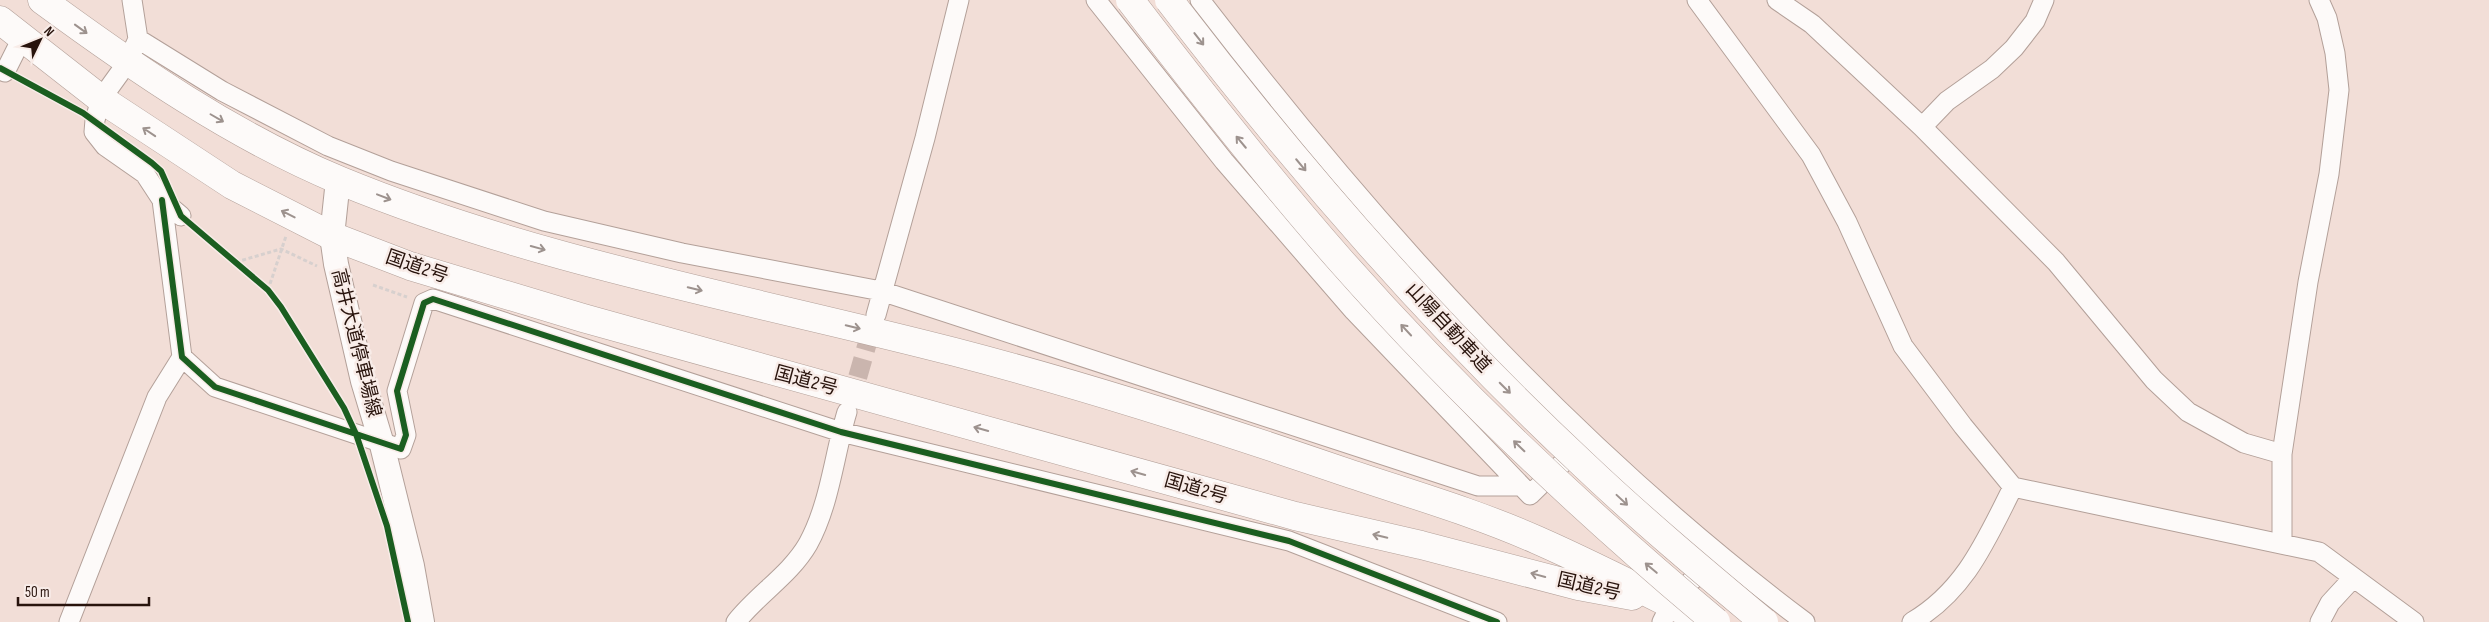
<svg xmlns="http://www.w3.org/2000/svg" width="2489" height="622" viewBox="0 0 2489 622" font-family="'Sofia Sans Condensed','Noto Sans JP',sans-serif">
<style>
.lines{fill:none;stroke-linecap:round;stroke-linejoin:round}
.minor-tunnel{stroke:#cab5ae;stroke-width:19;stroke-dasharray:19 9;stroke-linecap:butt}
.minor-casing{stroke:#b3a099;stroke-width:21}
.major-casing{stroke:#b3a099;stroke-width:26}
.highway-casing{stroke:#b3a099;stroke-width:29}
.path{stroke:#d7d0ce;stroke-width:3;stroke-dasharray:4 2.5;stroke-linecap:butt}
.minor{stroke:#fdfaf9;stroke-width:19}
.major{stroke:#fdfaf9;stroke-width:24}
.highway{stroke:#fdfaf9;stroke-width:28}
.highway-bridge-casing{stroke:#b3a099;stroke-width:29;stroke-linecap:butt}
.highway-bridge{stroke:#fdfaf9;stroke-width:28}
.cycleway-casing{stroke:#f8ece8;stroke-width:9}
.cycleway{stroke:#1b5e20;stroke-width:6}
.oneway{stroke:#9d928e}
.labels{text-anchor:middle;dominant-baseline:central;stroke-width:5;stroke-linejoin:round;paint-order:stroke}
.street-label{font-size:19px;fill:#28130c;stroke:#f8ece8}
</style>
<rect width="100%" height="100%" fill="#f2ded7"/>
<g class="lines">
<path class="minor-tunnel" d="M850,404L874,320"/>
<defs>
<path id="minor" d="M132,0L138,39L127,63L101,99L95,120L94,132L105,146L145,174L162,200L181,216
M1096,0L1224,161L1354,311L1530,495L1580,446
M1200,0C1376,229 1573,448 1805,622
M1697,0L1811,155L1847,222L1903,346L1963,426L2013,487L2319,552L2414,622
M1777,0L1812,24L1922,127L2056,262L2154,380L2188,412L2244,443L2282,454
M138,39L222,91L328,146L391,171L544,221L682,253L881,291L1478,486H1520
M5,72L22,38
M1922,127L1947,101L1992,69L2014,48L2035,21L2044,0
M162,200L182,357L215,387L401,449L406,435L397,391L424,303L433,299L841,432L1289,541L1497,622
M876,315L925,138L959,0
M2282,543V454L2308,282L2329,174L2339,90L2335,53L2327,18L2319,0
M69,622L157,397L182,357
M736,622C758,594 790,575 808,544C830,504 834,455 847,412
M1662,622L1671,604L1708,562
M1912,622C1966,590 1986,540 2013,487
M2320,622L2330,603L2353,578"/>
<path id="major" d="M338,180L332,236L336,264L363,381L381,441L412,566L422,622"/>
<path id="highway" d="M42,0C136,69 233,136 341,181C538,262 750,299 955,352C1086,386 1214,427 1342,471C1407,493 1474,512 1537,540C1594,565 1650,594 1706,622
M0,20L101,99L232,185L332,236L410,266L583,318L1295,516L1421,545L1578,586L1632,596"/>
</defs>
<use href="#minor" class="minor-casing"/>
<use href="#major" class="major-casing"/>
<use href="#highway" class="highway-casing"/>
<path class="path" d="M236,262L281,249L317,266
M373,285L407,297
M268,290L286,236"/>
<use href="#minor" class="minor"/>
<use href="#major" class="major"/>
<use href="#highway" class="highway"/>
<defs>
<path id="highway-bridge" d="M1130,0C1198,89 1267,177 1341,261C1456,391 1583,511 1716,622
M1169,0C1295,165 1432,323 1584,465C1642,520 1703,571 1764,622"/>
</defs>
<use href="#highway-bridge" class="highway-bridge-casing"/>
<use href="#highway-bridge" class="highway-bridge"/>
<defs>
<path id="cycleway" d="M0,68L83,113L152,163L161,171L181,216L268,290L281,307L344,408L356,434L387,526L408,622
M162,200L182,357L215,387L401,449L406,435L397,391L424,303L433,299L841,432L1289,541L1497,622"/>
</defs>
<use href="#cycleway" class="cycleway-casing"/>
<use href="#cycleway" class="cycleway"/>
</g>
<defs><path id="oneway-shaft" d="M-6 0H5M1.5-3L5.5 0L1.5 3" fill="none" stroke-width="1.6" stroke-linecap="round" stroke-linejoin="round" transform="scale(1.25)"/></defs>
<g class="oneway">
<use href="#oneway-shaft" transform="translate(81 29) rotate(36)"/>
<use href="#oneway-shaft" transform="translate(1199 39) rotate(52)"/>
<use href="#oneway-shaft" transform="translate(217 118) rotate(30)"/>
<use href="#oneway-shaft" transform="translate(149 132) rotate(-146)"/>
<use href="#oneway-shaft" transform="translate(1241 142) rotate(-130)"/>
<use href="#oneway-shaft" transform="translate(1301 165) rotate(50)"/>
<use href="#oneway-shaft" transform="translate(384 197) rotate(21)"/>
<use href="#oneway-shaft" transform="translate(288 214) rotate(-153)"/>
<use href="#oneway-shaft" transform="translate(538 248) rotate(15)"/>
<use href="#oneway-shaft" transform="translate(695 289) rotate(14)"/>
<use href="#oneway-shaft" transform="translate(853 327) rotate(14)"/>
<use href="#oneway-shaft" transform="translate(1406 330) rotate(-133)"/>
<use href="#oneway-shaft" transform="translate(1505 388) rotate(45)"/>
<use href="#oneway-shaft" transform="translate(981 429) rotate(-164)"/>
<use href="#oneway-shaft" transform="translate(1519 446) rotate(-136)"/>
<use href="#oneway-shaft" transform="translate(1138 473) rotate(-164)"/>
<use href="#oneway-shaft" transform="translate(1622 500) rotate(43)"/>
<use href="#oneway-shaft" transform="translate(1380 536) rotate(-167)"/>
<use href="#oneway-shaft" transform="translate(1651 568) rotate(-140)"/>
<use href="#oneway-shaft" transform="translate(1538 575) rotate(-165)"/>
</g>
<g class="labels">
<g class="street-label">
<text transform="translate(417 267) rotate(19)">国道2号</text>
<text transform="translate(1448 328) rotate(47)">山陽自動車道</text>
<text transform="translate(356 343) rotate(76)">高井大道停車場線</text>
<text transform="translate(806 381) rotate(15)">国道2号</text>
<text transform="translate(1196 489) rotate(16)">国道2号</text>
<text transform="translate(1589 587) rotate(13)">国道2号</text>
</g>
</g>
<g transform="translate(40 40) rotate(47)" stroke="#f8ece8" stroke-width="4" paint-order="stroke">
<path d="M0-4L9 19L0 12L-9 19Z" fill="#28130c"/>
<text y="-8" font-size="14" font-weight="bold" text-anchor="middle" fill="#28130c">N</text>
</g>
<path d="M18 597v8h131v-8" fill="none" stroke="#28130c" stroke-width="2.5"/>
<text x="25" y="597" font-size="15" fill="#28130c" stroke="#f8ece8" stroke-width="4" paint-order="stroke">50 m</text>
</svg>
